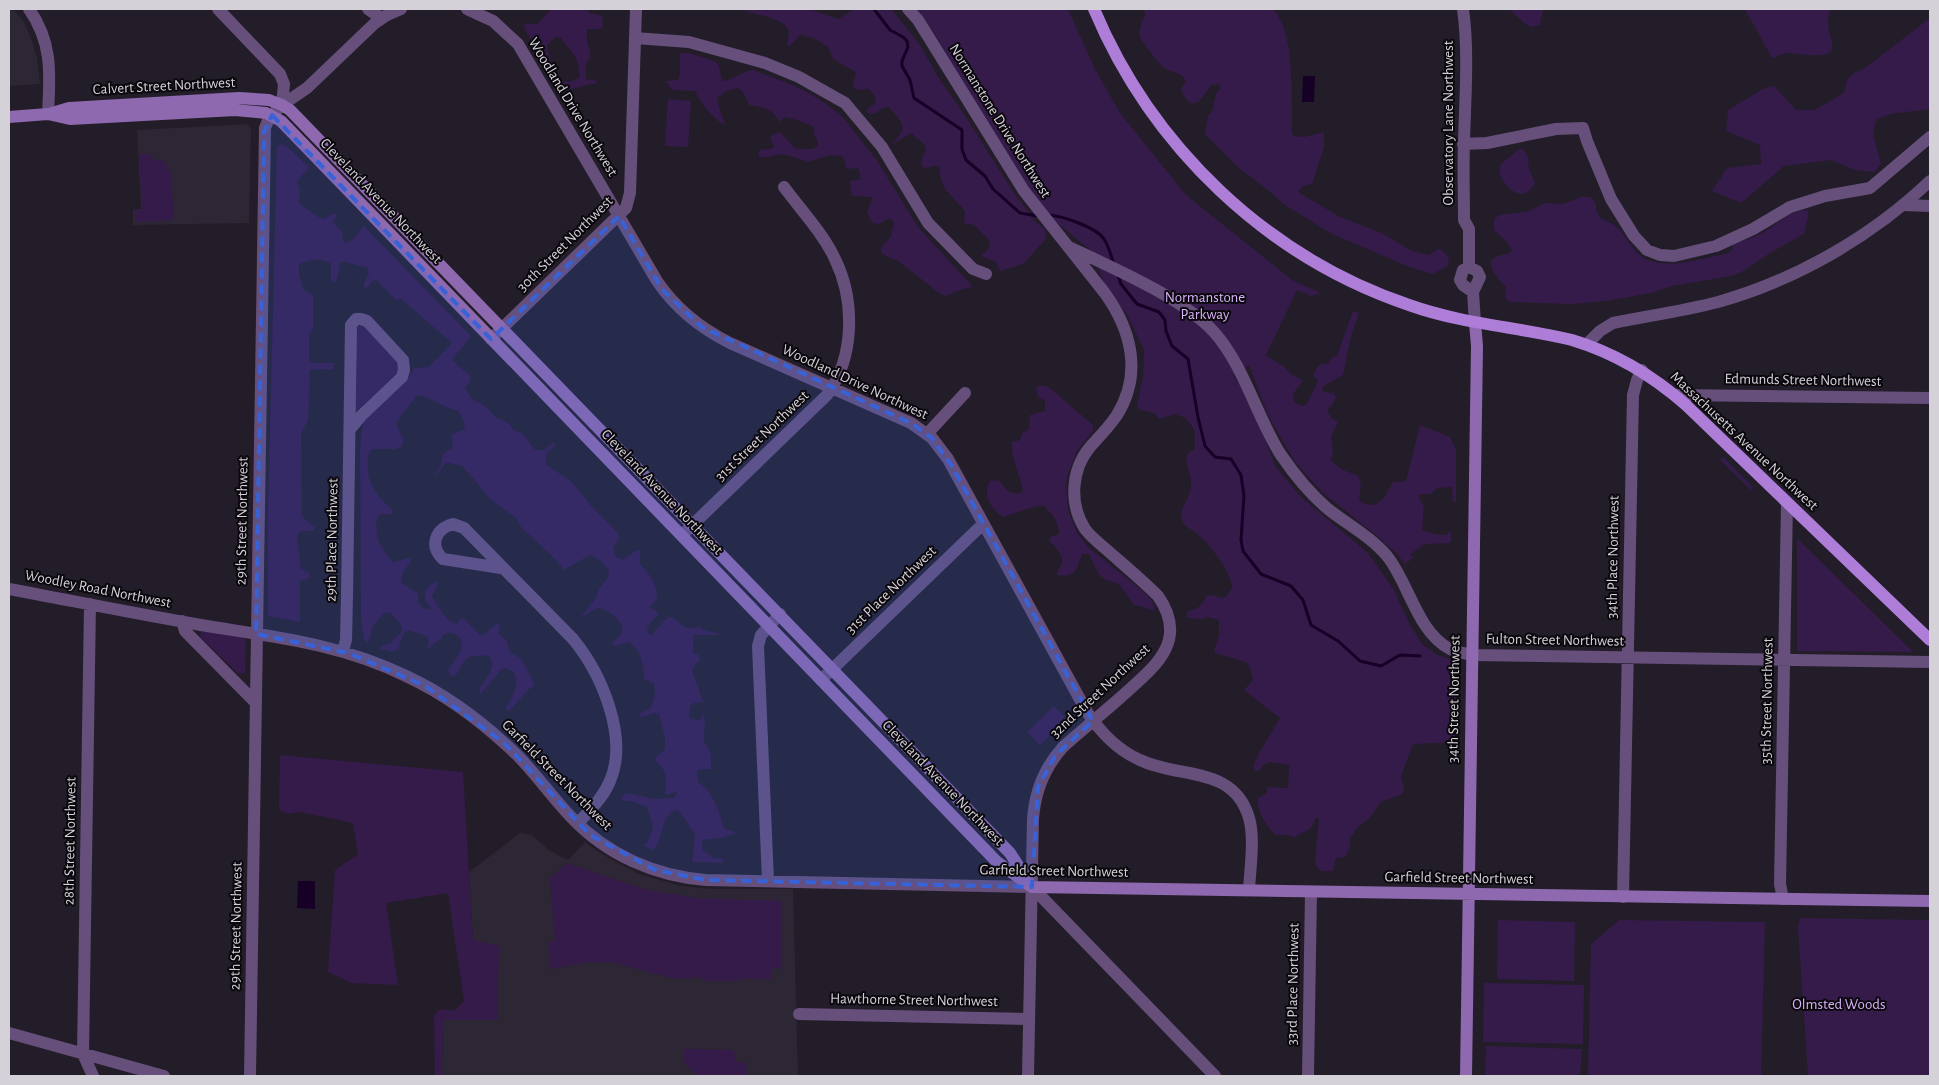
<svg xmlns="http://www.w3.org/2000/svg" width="1939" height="1085" viewBox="0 0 1939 1085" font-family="'Alegreya Sans',sans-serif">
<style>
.built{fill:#2d2635}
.green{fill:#351b4a}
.water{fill:#160026}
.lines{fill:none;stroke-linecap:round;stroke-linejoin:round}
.stream{stroke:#160026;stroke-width:3}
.minor{stroke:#664f7b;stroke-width:12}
.tertiary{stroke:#664f7b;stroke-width:12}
.secondary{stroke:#8e69af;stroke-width:12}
.primary{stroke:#ad7dd8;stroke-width:12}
.marked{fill:#3862d8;fill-opacity:0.2;stroke:#3862d8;stroke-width:4;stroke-dasharray:10 6;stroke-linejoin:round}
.labels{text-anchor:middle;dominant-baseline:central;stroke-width:4;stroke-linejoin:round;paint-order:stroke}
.street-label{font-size:15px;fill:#d4d1d8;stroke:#0b080d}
.park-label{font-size:15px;fill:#d8b2fb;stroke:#0b080d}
</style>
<rect width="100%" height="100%" fill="#221d28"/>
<path class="built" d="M9,9H13L24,22L32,41L37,58L40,84L9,86Z
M248,124L251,130L249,223L133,225V209H141L137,130Z
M520,833L532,835L550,851L568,860L585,842L600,853L639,874L681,886L712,889H793L798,1076H442L443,1020H497L473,940L469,872Z"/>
<path class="green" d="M551,9H588L589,13L602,16L603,27L601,29H587V44L590,50V58L586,64V79L598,81L595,84C584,84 574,90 563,90L560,83L562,81L570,82L580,77C578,53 572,55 561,38L555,37L547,46L551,62L547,63L525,30L524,25L527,23L537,25Z
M742,9H809L838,19L855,9L892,10L920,45L938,77L964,114L1012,190L1034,220L1045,230L1046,239L1023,264L1000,271L996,262L981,256L990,247L989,240L974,225L964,223L965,211L946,190L941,180L939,167L935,166L925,168L922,166L921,161L926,150L924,144L911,133L893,144L892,143C909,128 903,122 888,107H885L874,114L867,113V109L876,102V98L869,89L858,90L854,88L853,82L856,74L854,71L833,59L828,47L812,37H805L801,34L789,47L787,45C787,42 789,37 789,33C787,17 752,15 742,9Z
M916,9H1068L1095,69L1120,113L1186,195L1292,280L1321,293L1311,296L1297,290L1267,353L1265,355L1286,368L1290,374L1303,380L1293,394L1294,402L1302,406L1307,404L1317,383V379L1313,376C1317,367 1318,362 1328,364L1331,358L1337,356L1353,311L1359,313L1351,336L1343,375L1325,385L1322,390L1324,392L1333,393L1336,397L1333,404L1327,410L1331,418L1338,422L1331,436L1333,452L1331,460L1341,469L1358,476L1361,485L1359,500L1365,504L1374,505L1384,498L1393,482L1406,481L1420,425L1450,437L1456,449V502H1453L1452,487L1437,488L1431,494H1419V497L1424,507L1422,530C1431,534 1438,535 1447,535L1448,532H1451V542L1450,543L1425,544L1410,554L1413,558L1405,564L1397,554L1377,536L1323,493L1295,462L1268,415L1249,365L1233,375L1247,396L1261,428L1275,466L1301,497L1367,552L1393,588L1410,625L1422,644L1437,655L1460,662L1458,742L1413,744L1401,776L1404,788L1403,794L1381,802L1369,819L1357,828L1350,838V846L1347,854L1344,857L1336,858L1333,871H1320L1315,863L1319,817L1315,819C1311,834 1304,829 1294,838L1289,835H1276C1267,827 1256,811 1258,798L1267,793V787L1288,788L1289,765L1270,762L1263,765L1260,770L1256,771L1253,767L1259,753L1280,718L1244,690L1253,680L1250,667L1246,662L1215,653L1214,651L1219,635V620L1207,617L1203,619L1187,618V612L1199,607L1207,596L1213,595L1221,598L1226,597L1232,587C1230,570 1209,543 1196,533C1190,528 1184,527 1182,520C1178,510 1190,498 1191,487C1192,478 1187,467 1186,457L1190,451L1195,450V431L1186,418L1174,414L1159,419L1154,413L1140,410L1137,406L1143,377L1144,350L1127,314L1106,290L1093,252L1045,213L949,60L933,31Z
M1144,9H1273C1296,33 1291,100 1292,133L1294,136L1304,137L1324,132V147L1312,184L1303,186L1298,192L1340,217L1382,233L1412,251L1429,255L1438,249L1442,250L1449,258L1448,266L1432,274L1407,266L1332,234L1282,203L1268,190L1241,170L1205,134L1208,116L1212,112L1216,94L1220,88L1219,84L1211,85C1207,91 1199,108 1189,102C1186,100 1183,94 1181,91V88L1186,82C1183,72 1171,73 1163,67C1158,63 1143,42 1139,36L1142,21L1145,16Z
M1509,9H1543L1540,25L1531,27L1524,23Z
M1745,9H1830C1826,21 1829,31 1832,43C1837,65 1792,50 1782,54C1778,55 1777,58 1772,58Z
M1930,18V109L1890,114L1876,120L1873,134L1881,164L1875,172L1855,170L1831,160L1784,166L1741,203L1712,191L1727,168L1761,164L1760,145L1726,131L1728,110L1763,89L1774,86L1796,110H1815L1844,93L1847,79L1854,73L1865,68Z
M680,53H688L715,61L719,66L722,81C734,80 742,71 753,70L795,86L819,99L840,114L876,159L918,227L973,287L962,289L946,296L939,293L898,261L882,254L881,248L891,236L894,222L889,218L879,224L872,223L867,212L873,197L853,196L851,194L850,181L861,179L858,168L846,169L844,159L841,156L830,155L809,162L783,154L760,158L758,155L760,150L770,149L774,147L770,138L773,135L780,132L796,149H813L818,145V140L814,136V127L797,120L785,117L779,122C773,108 763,108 749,105L743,92L738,88L726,91L717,98C720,107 720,114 725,122L724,124L721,123C711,116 700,102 695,91L672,90L666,81L678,80L680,73Z
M668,99L691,101L688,147L665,146Z
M281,144L289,148L309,168L297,181L300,190L299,201L301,205L316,216L324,219L334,213L337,216L333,222L342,232L343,240L345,243C353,241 361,232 363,225L471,336C466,345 458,351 452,360L470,376V381L465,388L471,398L486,407L497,418L506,421L514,430L524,435L535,450H544L554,442L555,445L546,455V464L572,482L593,508L618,533L619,539L613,548L616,557L623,560L637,550L640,551V564C651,576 657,583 657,600L649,607L659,613L649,625L647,630L648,633L651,635L668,617C681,617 680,634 699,626L703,630L718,633L717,635H693V654L699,655L701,659L695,665L692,671L703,701L702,702L694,703L690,706L689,716L690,719L700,720L702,716L705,717L704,742C712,754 711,753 711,769L698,770L697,772L698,782C714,792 719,812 724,828L737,833L721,838L703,840L702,842L703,851L714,858L723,859L724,860L722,863L692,862L695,834L680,812L675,810C659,819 665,838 653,850L644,846L647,843L653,827L647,807L631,801H623L622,796L627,793L655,799L674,798L677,793L675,792L667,795L665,793C667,780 667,769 655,761L656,757L665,749V738L659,714L654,713L641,717L639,716V714L651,708L655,694L654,683L644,679C643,666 642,650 629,642L615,646L611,645C614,640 620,637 622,632C626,621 605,608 597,608L584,616L582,615L596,598L600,587L608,578L609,571L602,562L590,555L564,570L556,560L521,527L516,518L491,500L465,469L462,466L446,462L437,475H435L441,465L443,454L453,447L451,435L465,429L464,422L458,410C443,409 433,397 417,395L396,423L403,439L402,446L395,449H372L369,453C364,479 373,493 392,509V514H381L378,516L376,525L378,541L392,562L410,558L411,561C404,572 393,581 411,589C414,591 416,591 418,594C419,597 418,600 418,602L423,608L431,610V608C421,598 423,587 437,581L438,584L432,597C440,607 444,621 457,624L461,618L464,619L480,635H483L497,623L500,624L498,633L507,641L510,653C522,657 524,662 529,674C531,679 534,680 534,686C523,692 517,706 508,711L505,709C513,697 526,673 505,668L502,669L480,694L479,690C483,683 496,668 491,659C488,654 485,655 481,656C477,657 473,655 469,657C460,662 461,674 452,677L448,670C453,663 461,653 462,645C462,637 453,630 445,634C440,636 444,636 440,640C434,643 432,644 429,650L427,647L429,641L427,636L408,630L404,633L398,649L392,652L381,649L380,648L382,645L390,644L402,631L401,624L390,612L383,614L373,626L368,643L364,639L361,621L360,452C361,444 360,433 363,425C374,403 404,391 414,368L429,367L452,343L401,299L396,300L376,280L372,281L368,287L364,288V284L369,273L368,268L342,261L340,264L336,282L334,283L331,280V264C323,257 308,260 299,264V274L303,289L313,295V329L309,333V363H334L333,369L310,370L308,421L301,432L302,516L315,528L313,531H300L297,535L301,570L309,572V578L300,581V622L268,616V510L277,146Z
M1519,149H1523L1528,157L1529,169L1535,183C1523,205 1506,189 1499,173L1501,164Z
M139,154H150L152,156L153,160H161L167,164V168L171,173L174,220L136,222L135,210H142Z
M1580,197H1590L1596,203C1596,224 1607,217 1619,229C1627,237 1632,250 1641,256C1662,272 1705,258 1728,253L1732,250L1733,244C1743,241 1753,238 1762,233C1777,225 1790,209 1807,210L1809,212L1804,234L1770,253L1740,273L1731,276L1672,286L1651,293L1606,301L1571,304L1510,302L1505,298L1506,287C1501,281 1481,263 1496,257C1502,254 1506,255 1512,251L1508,243L1494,230V220L1499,215L1529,211L1545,203L1560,204L1569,202Z
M358,326H364L398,363V371L394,376L357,411L355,410V329Z
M1038,386H1045L1050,388L1093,425V431L1077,451L1068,474L1066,483L1068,510L1077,533L1088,547L1145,593L1152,601L1155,610L1153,611L1144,607L1134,605L1119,584L1106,580L1099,575L1089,554H1082C1077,570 1075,578 1057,575C1057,569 1060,569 1062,563C1064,555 1054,545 1049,541L1050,537L1059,534C1059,522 1052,514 1044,506C1029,506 1018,513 1003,517C991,510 982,494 990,481L998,480C1007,488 1005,495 1020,493L1023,491C1020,476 1010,454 1012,442L1020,440L1022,433L1029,429L1030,415L1045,411V401L1038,397L1036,389Z
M1722,458H1724L1753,487V489L1751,490L1720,460Z
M1797,538L1913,652L1797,651Z
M201,631L244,638L246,642L245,673L239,674L200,637Z
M1054,706L1067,719L1040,745L1027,732Z
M280,755L463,772L473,940L499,946L497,1020H443L442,1076H435L434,1017L437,1011L442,1009L454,1011L464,1001L448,893L386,903L398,985L351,983L328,972L335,870L358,854L353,823L300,812L288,814L282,812L279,808Z
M567,863L643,889L696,898L781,901V968L771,969V979H740V981H703L700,977L675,979L615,963L589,962L550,969L548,942L555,941L550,878Z
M1800,918L1930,920V1076H1808L1798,927Z
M1498,920L1575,922L1574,981L1497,979Z
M1619,920L1765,922L1761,1076H1588L1591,944Z
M1484,983L1584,985L1583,1044L1483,1042Z
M1486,1046L1582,1049L1580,1076H1485Z
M683,1049L734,1050L735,1062H746L747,1076H698L683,1062Z"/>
<path class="water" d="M1303,76H1315L1314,102H1302Z
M298,881H315V909L297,908Z"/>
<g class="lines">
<path class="stream" d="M874,9L890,30L903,37L907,41L908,47L902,61V66L910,80L914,98L962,130V149L966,160L985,176L993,189L1020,213L1038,216
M1047,215C1060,215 1096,227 1104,239C1109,246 1111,256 1114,265
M1118,275L1121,284L1137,304L1159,312L1165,320L1166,331L1172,346L1188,359L1198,417L1205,446L1215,457L1231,459L1241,475L1244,496L1241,540L1243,551L1261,574L1291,586L1303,600L1311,625L1338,641L1360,661L1381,666L1400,655L1420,656"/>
<path class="minor" d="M29,9C53,43 50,75 48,114
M218,9L280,74L284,84L282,105
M368,9L381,18
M467,9L493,21L518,44L657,281C676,309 700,328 730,343L911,423L932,438L948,459L1087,712C1101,733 1117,750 1140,760C1179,779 1234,765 1249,818C1255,838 1250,869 1249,890
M908,9L918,20L1024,191L1104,292C1131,329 1143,373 1117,415C1109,427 1099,437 1090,447C1071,470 1069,504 1085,529C1091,537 1100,544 1107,550C1124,565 1142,580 1158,596C1190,642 1153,668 1121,697C1102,714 1082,730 1063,747C1044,768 1035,791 1033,819L1028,1076
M1463,9C1469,53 1465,99 1464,143C1463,169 1464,195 1464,220L1469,229V267
M635,38L689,42L765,63L799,77L845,103L882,147L928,223L973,269L986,274
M1463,144L1487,143L1556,129L1583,128L1587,141L1611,199L1634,236L1647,250L1660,255L1674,256L1716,246L1753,229L1790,207L1825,196L1870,188L1930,137
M1903,205L1930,206
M1071,248C1113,268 1183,298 1214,332C1245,367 1256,416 1281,455C1294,474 1309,493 1328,509C1347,524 1371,537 1387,556C1409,583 1417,632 1450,649C1456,652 1464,653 1471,655L1930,662
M1469,267L1477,271L1480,277L1473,292L1463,285L1460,280L1463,270Z
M1473,292L1475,323
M491,339L626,208L630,193L636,9
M1675,395L1930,398
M927,434L965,393
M682,535L827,395C855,357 855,300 835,259C823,233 801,210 784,187
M501,568L443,559C429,546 435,529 453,524L464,528L573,639C601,673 629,737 610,781C603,798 590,810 578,823
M9,589C73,601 137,614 201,625C274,637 338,643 406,676C447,695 484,723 517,755C536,774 552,797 571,817C607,855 655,876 706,880L1032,887
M90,604L83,1054L93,1076
M182,621L185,631L255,702
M343,651L346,640L347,595L351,325L356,319H361L367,321L403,360L404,370L402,377L361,416L350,429
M821,680L983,524
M768,881L758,646L761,635L780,614
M1623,897L1633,395L1637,380L1642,370
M1783,899L1780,884L1787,503
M799,1014L1029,1019
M9,1033L164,1076
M250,1076L265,128L269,118L282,105L307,88L375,23L387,15L401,9
M1308,1076L1311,892"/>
<path class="tertiary" d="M1587,344L1600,331L1613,323C1648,316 1683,311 1718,302C1796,280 1871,237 1930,181
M1032,887L1215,1076"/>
<path class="secondary" d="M49,114L69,108L239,98L269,100L282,105L290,110L1010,853L1028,881
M9,117L48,114L70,119L235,110L266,113L281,121L997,862L1032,887
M1032,887L1930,901
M1466,1076L1477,346L1475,323"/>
<path class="primary" d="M1094,9C1152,147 1267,257 1409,305C1462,324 1518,327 1572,340C1615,353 1652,375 1686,405L1930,640"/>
</g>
<path class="marked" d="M272,115L491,339L619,216L662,289L702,327L911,423L932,438L952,466L1093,721L1055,756L1038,787L1032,887L706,880L655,870L590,835L504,743L425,686L348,653L256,634L264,132Z"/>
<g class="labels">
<g class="street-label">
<text transform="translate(164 86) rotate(-3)">Calvert Street Northwest</text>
<text transform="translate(573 107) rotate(59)">Woodland Drive Northwest</text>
<text transform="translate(1000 121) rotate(58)">Normanstone Drive Northwest</text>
<text transform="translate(1448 123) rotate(-90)">Observatory Lane Northwest</text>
<text transform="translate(381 201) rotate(46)">Cleveland Avenue Northwest</text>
<text transform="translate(565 244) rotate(-45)">30th Street Northwest</text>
<text transform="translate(1803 380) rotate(1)">Edmunds Street Northwest</text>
<text transform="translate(855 382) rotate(25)">Woodland Drive Northwest</text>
<text transform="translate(762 436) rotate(-44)">31st Street Northwest</text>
<text transform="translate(1744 441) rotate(43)">Massachusetts Avenue Northwest</text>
<text transform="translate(662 492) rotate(46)">Cleveland Avenue Northwest</text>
<text transform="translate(242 521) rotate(-89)">29th Street Northwest</text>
<text transform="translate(332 540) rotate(-89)">29th Place Northwest</text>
<text transform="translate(1613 557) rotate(-89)">34th Place Northwest</text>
<text transform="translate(98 589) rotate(11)">Woodley Road Northwest</text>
<text transform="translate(891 590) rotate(-44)">31st Place Northwest</text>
<text transform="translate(1555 640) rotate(1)">Fulton Street Northwest</text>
<text transform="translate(1100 691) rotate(-43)">32nd Street Northwest</text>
<text transform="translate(1454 699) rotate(-89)">34th Street Northwest</text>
<text transform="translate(1767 701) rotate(-89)">35th Street Northwest</text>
<text transform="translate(557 775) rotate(45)">Garfield Street Northwest</text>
<text transform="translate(943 783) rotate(46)">Cleveland Avenue Northwest</text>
<text transform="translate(70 841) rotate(-89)">28th Street Northwest</text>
<text transform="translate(1054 871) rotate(1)">Garfield Street Northwest</text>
<text transform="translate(1459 878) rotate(1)">Garfield Street Northwest</text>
<text transform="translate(236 926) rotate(-89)">29th Street Northwest</text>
<text transform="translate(1293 984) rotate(-89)">33rd Place Northwest</text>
<text transform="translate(914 1000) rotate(1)">Hawthorne Street Northwest</text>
</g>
<g class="park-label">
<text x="1205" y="297">Normanstone<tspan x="1205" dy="17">Parkway</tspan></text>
<text x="1839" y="1004">Olmsted Woods</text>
</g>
</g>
<rect width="1939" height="1085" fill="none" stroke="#d4d1d8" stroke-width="20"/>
</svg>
